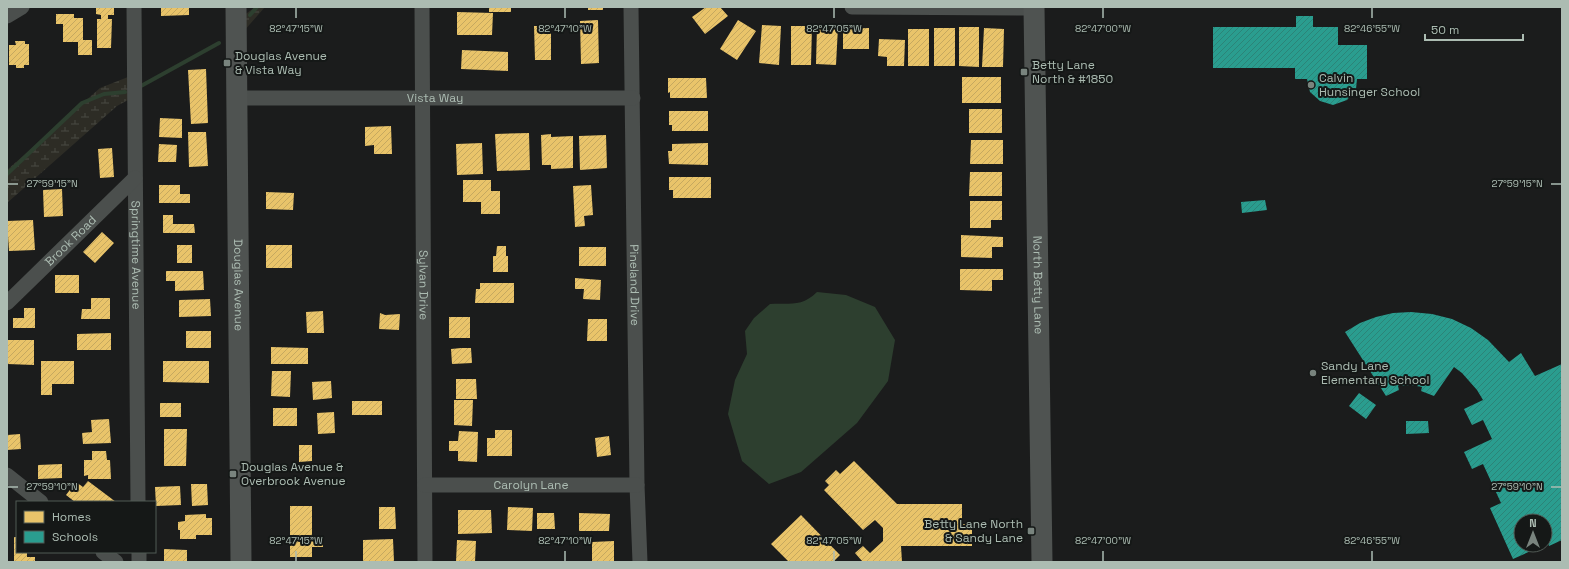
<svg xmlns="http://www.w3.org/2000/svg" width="1569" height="569" viewBox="0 0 1569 569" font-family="'Space Grotesk',sans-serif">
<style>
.wetland{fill:url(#wetland-marsh)}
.water{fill:#2d3f2f}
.homes{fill:url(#homes-hatch)}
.schools{fill:url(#schools-hatch)}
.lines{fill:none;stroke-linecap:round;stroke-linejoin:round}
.stream{stroke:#2d3f2f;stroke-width:4}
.street{stroke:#4b4f4d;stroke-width:15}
.secondary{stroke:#4f5351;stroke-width:21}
.ticks{fill:none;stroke:#acbcb2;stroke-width:1.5}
.poi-dot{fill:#79847e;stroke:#151817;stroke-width:1.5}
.labels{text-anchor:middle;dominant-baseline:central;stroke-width:4;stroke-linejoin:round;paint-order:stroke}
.poi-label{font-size:12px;fill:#acbcb2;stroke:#151817;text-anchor:start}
.street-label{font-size:12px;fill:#acbcb2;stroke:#151817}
.ticks-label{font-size:10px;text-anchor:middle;fill:#acbcb2;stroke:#151817;stroke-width:4;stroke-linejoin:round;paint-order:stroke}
</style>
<defs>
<pattern id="wetland-marsh" width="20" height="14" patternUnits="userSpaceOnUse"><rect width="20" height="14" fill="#2d2c25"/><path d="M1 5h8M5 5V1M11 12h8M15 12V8" fill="none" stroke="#494942"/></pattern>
<pattern id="homes-hatch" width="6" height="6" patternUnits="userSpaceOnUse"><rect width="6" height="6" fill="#e9c46a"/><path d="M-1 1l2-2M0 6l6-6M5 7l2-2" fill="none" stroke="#c5a85f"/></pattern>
<pattern id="schools-hatch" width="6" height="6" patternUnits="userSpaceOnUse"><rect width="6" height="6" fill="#2a9d8f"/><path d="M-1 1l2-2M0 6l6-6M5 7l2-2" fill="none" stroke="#2c8478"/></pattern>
</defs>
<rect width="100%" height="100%" fill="#1b1c1c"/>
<path class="wetland" d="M255,7H265L243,32V16Z
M128,77V100L117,106L7,203V170L100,88Z"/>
<path class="water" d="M817,292L846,295L875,307L895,340L888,381L857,423L801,472L769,484L742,461L728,414L735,380L747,354L745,331L754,318L770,304C790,303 802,307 817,292Z"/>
<path class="homes" d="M96,7H114V15H108V19H112L111,48H97V19H101V15L96,14Z
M161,7H189V15L161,16Z
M489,7H511V12H489Z
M588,7H603V10H588Z
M706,7H720L728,16L705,34L692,17Z
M457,12L493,13L492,35H457Z
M56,14H74V18H83V40H92V55H78V42H63V24H56Z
M598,20L599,63L581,64L580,21Z
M738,20L756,31L737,60L720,49Z
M762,25L781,26L779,65L759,63Z
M534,26H551V60H535Z
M791,26H812L811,65H791Z
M817,27H838L836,65L816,64Z
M959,27H979V67L959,66Z
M869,28V49H843V29Z
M934,28H955V66H934Z
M984,28L1004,29L1003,67H982Z
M908,29H929V66H908Z
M879,39L905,40L904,66H887V57L878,56Z
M15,41H25V44H29V65H24V68H16V65H9V45H16Z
M462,50L508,52V71L461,69Z
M206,69L208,123L191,124L188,70Z
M962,77H1001V103H962Z
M668,78H706L707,98H670V92L668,93Z
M969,109H1002V133H969Z
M669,111H708V131H672V125H669Z
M160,118L182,119V138L159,137Z
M391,126L392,154H374V145L365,146V127Z
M188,132H206L208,166L189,167Z
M529,133L530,170L497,171L495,134Z
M551,134V137L573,136V168L551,169V165H542L541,135Z
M606,135L607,168L580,170L579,136Z
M971,140H1003V164H970Z
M482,143L483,174L457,175L456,144Z
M708,143V165L669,164L668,151H672V144Z
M159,144L177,145L176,162H158Z
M112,148L114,177L100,178L98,149Z
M970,172H1002V196H969Z
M669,177H711V198H673V190H669Z
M463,180H491V191H500V214H481V202H463Z
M159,185H180V194H190V203H159Z
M591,185L593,215L584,216L585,226L575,227L573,186Z
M62,189L63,216L44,217L43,190Z
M266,192L294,193L293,210L266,209Z
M970,201H1002V220H991V228H970Z
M163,215H173V224H194L195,233H163Z
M33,220L35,250L9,251L7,221Z
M102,232L114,243L95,263L83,252Z
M961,235L1003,237V247H992V258L961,257Z
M177,245H192V263H177Z
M266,245H292V268H266Z
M497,246H506V256H508V272H493V256H496Z
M579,247H606V266H579Z
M960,269H1003V280H992V291L960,290Z
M166,271H203L204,290L175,291V281H166Z
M55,275H79V293H55Z
M575,278L601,280L600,300L583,299L584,289H575Z
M480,283H514V303H475L476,289H480Z
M91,298H110V319H81L82,309H91Z
M210,299L211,316L179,317V300Z
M24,308H35V328H13V318H24Z
M323,311L324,333H307L306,312Z
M380,313L385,315L400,314L399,330L379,329Z
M449,317H470V338H449Z
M588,319H607V341H587Z
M186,331H211V348H186Z
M111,333V350H77V334Z
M7,340H34V365L7,364Z
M271,347L308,348V364H271Z
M461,348H471L472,363L452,364L451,349Z
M41,361H74V384H52V395H41Z
M163,361H209V383L163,382Z
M272,371H291L290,397L271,396Z
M456,379H476L477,399H456Z
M331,381L332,398L313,400L312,382Z
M454,400H473L472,426L454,425Z
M352,401H382V415H352Z
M160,403H181V417H160Z
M273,408H297V426H273Z
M334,412L335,433L318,434L317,413Z
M109,419L111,443L83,444L82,433L92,432L91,420Z
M164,429H187L186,466H164Z
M495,430H512V456H487V438H495Z
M459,431L478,432L477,462L458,461V451H449V441H458Z
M20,434L21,449L7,450V435Z
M609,436L611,455L597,457L595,438Z
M299,445H312V461L299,462Z
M92,451H106L107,460H110L111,479H88V475L84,476V460H92Z
M854,461L897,504H962V524H972V546H901L902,562H861L862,561L855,553L863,546L870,553L883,541V528L875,520L863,530L824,490L829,485L825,481L836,470L840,474Z
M62,464V478L38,479V465Z
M88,481L116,502H75L66,495L76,482L83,487Z
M191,484H207L208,505L192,506Z
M180,486L181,505L156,506L155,487Z
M290,506H312V537H323V547H312V557H290Z
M379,507H395L396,529H379Z
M508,507L533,508L532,531L507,530Z
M458,510H491L492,533L458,534Z
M537,513H554L555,529H537Z
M579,513L610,514L609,531H579Z
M206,514V518H212V535H196V539H180V530H178V522L185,521V515Z
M801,515L840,555L833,562H789L771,544Z
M14,537H17V552H27V557H35V562H14Z
M393,539L394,561H363V540Z
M457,540L476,541L475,562H456Z
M614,541V562H592V542Z
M164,549L187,550V562H164Z"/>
<path class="schools" d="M1296,16H1313V27H1338V45H1367V79H1357L1356,89L1347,100L1333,105L1320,101L1310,92L1307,79H1295V68H1213V27H1296Z
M1265,200L1267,210L1242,213L1241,202Z
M1411,312L1432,314L1452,319L1471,328L1488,340L1509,362L1521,353L1535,376L1562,364V540L1549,546L1548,543L1545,544V521H1521V545H1544L1513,559L1490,508L1501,503L1483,464L1472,469L1464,452L1492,439L1483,420L1472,425L1464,409L1483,400L1477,390L1462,373L1454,367L1434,396L1421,391L1422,387L1411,385L1398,386L1399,390L1386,396L1345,332L1360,323L1376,317L1393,313Z
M1359,393L1376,405L1366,419L1349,406Z
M1406,421H1428L1429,433L1406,434Z"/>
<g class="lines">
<path class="stream" d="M250,15L257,7
M141,86L219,43
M7,174L82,103L104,94L125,92"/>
<g class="street">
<path id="s1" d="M134,7L138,502"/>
<path id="s2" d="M422,7L425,562"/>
<path id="s3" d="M631,7L637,485L640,562"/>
<path d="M852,7L1034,8"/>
<path d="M7,16L22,7"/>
<path id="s4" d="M236,98H633"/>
<path id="s5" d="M7,303L135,178"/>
<path d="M7,475L41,502"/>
<path id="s6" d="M425,485H637"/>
<path d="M103,552L116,562"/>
<path d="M139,552V562"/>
</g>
<g class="secondary">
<path id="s7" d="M236,7L241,562"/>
<path id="s8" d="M1034,7L1042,562"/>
</g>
</g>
<path class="ticks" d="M296,8V18M565,8V18M834,8V18M1103,8V18M1372,8V18M8,184H18M1551,184H1561M8,487H18M1551,487H1561M296,551V561M565,551V561M834,551V561M1103,551V561M1372,551V561"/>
<g class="poi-dot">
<rect x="223" y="59" width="8" height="8" rx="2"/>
<rect x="1020" y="68" width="8" height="8" rx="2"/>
<circle cx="1311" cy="85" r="4"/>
<circle cx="1313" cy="373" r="4"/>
<rect x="229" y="470" width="8" height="8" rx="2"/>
<rect x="1027" y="527" width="8" height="8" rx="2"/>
</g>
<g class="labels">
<g class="poi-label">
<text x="235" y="56">Douglas Avenue<tspan x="235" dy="14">&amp; Vista Way</tspan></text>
<text x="1032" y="65">Betty Lane<tspan x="1032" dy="14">North &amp; #1850</tspan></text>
<text x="1319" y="78">Calvin<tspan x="1319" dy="14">Hunsinger School</tspan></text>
<text x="1321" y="366">Sandy Lane<tspan x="1321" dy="14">Elementary School</tspan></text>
<text x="241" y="467">Douglas Avenue &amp;<tspan x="241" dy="14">Overbrook Avenue</tspan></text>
<text x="1023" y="524" text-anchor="end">Betty Lane North<tspan x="1023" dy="14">&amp; Sandy Lane</tspan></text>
</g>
<g class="street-label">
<text stroke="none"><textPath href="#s4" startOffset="199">Vista Way</textPath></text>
<text stroke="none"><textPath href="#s5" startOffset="89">Brook Road</textPath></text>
<text stroke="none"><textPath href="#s1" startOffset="248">Springtime Avenue</textPath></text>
<text stroke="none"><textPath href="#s8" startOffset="278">North Betty Lane</textPath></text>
<text stroke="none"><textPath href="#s7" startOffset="278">Douglas Avenue</textPath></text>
<text stroke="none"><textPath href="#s2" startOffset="278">Sylvan Drive</textPath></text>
<text stroke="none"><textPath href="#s3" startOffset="278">Pineland Drive</textPath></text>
<text stroke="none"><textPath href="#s6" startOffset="106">Carolyn Lane</textPath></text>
</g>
</g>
<g class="ticks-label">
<text x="296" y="32">82°47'15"W</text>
<text x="565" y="32">82°47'10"W</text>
<text x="834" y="32">82°47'05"W</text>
<text x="1103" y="32">82°47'00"W</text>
<text x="1372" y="32">82°46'55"W</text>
<text x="52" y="187">27°59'15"N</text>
<text x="1517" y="187">27°59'15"N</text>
<text x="52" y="490">27°59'10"N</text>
<text x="1517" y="490">27°59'10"N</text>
<text x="296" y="544">82°47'15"W</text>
<text x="565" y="544">82°47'10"W</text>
<text x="834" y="544">82°47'05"W</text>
<text x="1103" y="544">82°47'00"W</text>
<text x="1372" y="544">82°46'55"W</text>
</g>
<rect width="1569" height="569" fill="none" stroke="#acbcb2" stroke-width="16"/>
<rect x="16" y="501" width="140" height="52" fill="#151817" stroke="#515a55"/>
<rect x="24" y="511" width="20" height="12" fill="#e9c46a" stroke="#515a55"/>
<text x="52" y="521" font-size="12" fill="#acbcb2">Homes</text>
<rect x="24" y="531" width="20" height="12" fill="#2a9d8f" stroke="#515a55"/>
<text x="52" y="541" font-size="12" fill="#acbcb2">Schools</text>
<g transform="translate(1533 533)"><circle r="19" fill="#151817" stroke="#515a55"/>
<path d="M0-3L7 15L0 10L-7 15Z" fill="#79847e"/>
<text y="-6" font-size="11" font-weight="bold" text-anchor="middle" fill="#acbcb2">N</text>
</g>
<path d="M1425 34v6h98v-6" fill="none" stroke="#acbcb2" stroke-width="2"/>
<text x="1431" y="34" font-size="12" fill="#acbcb2" stroke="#151817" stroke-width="3" paint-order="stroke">50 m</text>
</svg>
